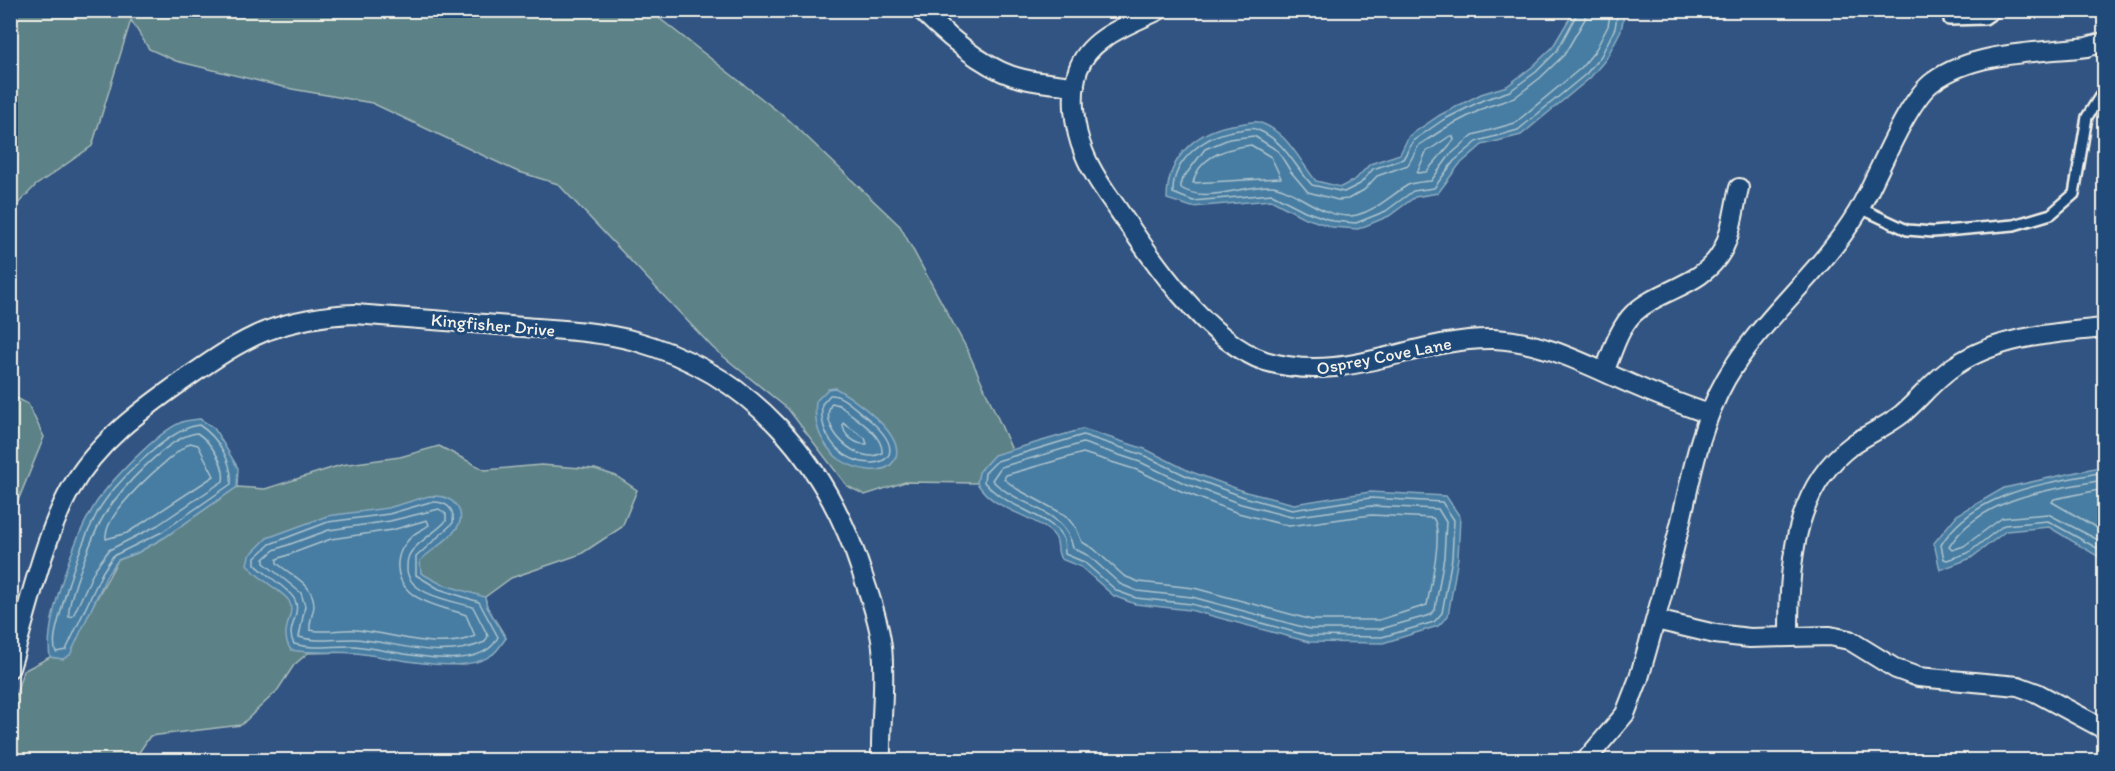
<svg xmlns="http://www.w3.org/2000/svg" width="2115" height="771" viewBox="0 0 2115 771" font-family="Itim,sans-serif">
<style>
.green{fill:#5c8288;stroke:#a8bab8;stroke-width:1.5}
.water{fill:#467da3;stroke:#8cabbf;stroke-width:1.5}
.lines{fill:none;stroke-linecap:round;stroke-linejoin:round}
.shore{stroke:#aec3cc;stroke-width:1.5}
.service-casing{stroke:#f4f1e8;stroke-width:14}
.minor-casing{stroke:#f4f1e8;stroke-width:22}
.service{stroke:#1f4a7a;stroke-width:9}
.minor{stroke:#1f4a7a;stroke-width:18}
.labels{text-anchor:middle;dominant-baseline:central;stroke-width:6;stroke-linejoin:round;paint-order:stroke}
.street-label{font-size:18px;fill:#f4f1e8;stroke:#1f4a7a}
</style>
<rect width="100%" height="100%" fill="#325483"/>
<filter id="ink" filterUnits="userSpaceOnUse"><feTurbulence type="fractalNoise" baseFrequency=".0167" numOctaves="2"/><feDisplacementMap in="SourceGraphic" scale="12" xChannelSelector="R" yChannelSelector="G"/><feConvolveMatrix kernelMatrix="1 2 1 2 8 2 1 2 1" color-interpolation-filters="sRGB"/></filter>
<g filter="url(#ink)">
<path class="green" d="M11,11H650L789,120L900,226L967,349L1012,450C994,455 981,463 977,483L905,482L865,495L847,486L788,409L713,348L558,184L516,171L372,103L292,89L176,61L149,49L131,20L92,146L35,186L11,211Z
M11,395L28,404L44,437L11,518Z
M439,446L485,470L541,465L595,469L616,476L637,490L622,527L581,554L511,578L485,597L487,607L506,638L493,654L462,665L417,662L354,652L308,653L294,665L277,691L241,725L150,736L134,760H11V711L23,671L50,657L63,659L118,560L137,553L165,537L237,487L265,489L341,465L400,457Z"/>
<path class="water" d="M1574,11H1625L1621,30L1606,59L1590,78L1521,135L1482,145L1459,165L1438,193L1415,197L1389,216L1358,229L1332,227L1303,217L1271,200L1192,207L1167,199C1167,156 1198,128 1240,124C1245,123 1253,121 1258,122C1286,130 1299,160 1316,181L1341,187L1356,179L1370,164L1400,154L1409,136L1440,115L1481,94L1507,86L1532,67L1552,48Z
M835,388C852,397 910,437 894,461C883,478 852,468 839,459C830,453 821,439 818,429C815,420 815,410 816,401L828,389Z
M200,419L214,428L238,468L237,487L165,537L137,553L118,560L107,575L70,655L63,659L50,657C44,622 74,539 93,508C105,486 158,431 182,422C187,420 194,420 200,419Z
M1083,429L1145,449L1189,471L1246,492L1294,504L1370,492L1446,496L1460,517L1458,558L1448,616L1438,626L1383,643L1309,642L1190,610L1135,604L1114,596L1081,567L1061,559C1055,550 1061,542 1052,533C1030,513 994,511 977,483L979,472L994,455Z
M2104,466V560L2049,527L2006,531L1971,558L1940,570L1934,543L1957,515L2004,488Z
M429,496C439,496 448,496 455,504C476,528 432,547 420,561L421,573L441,584L485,597L487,607L506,638C502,643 499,649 494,653C466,678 390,656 355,653C334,651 313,654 291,650C277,630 297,615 289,601C284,592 257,579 247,564L249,556L267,538L327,516L388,508Z"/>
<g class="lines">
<path class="shore" d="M1579,10L1557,51L1536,72L1510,91L1483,100L1443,120L1414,140L1403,159L1373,169L1360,184L1344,192L1312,185C1293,165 1286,142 1258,130C1253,127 1246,129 1240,130C1208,133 1172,158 1173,193L1193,201L1272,194L1305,211L1333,221L1356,223L1386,211L1413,191L1434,188L1454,161L1478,141L1518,130L1586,74L1601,56L1615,28L1618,10
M1586,10L1585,19L1564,55L1540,78L1514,98L1486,107L1447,127L1419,145L1408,165L1377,176L1364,190L1348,199L1338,200L1308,192L1291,172L1278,151L1254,136L1229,139L1205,149L1181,181V188C1205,204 1244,185 1271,186C1294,187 1324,222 1357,215C1377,210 1391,195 1408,185C1415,182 1423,182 1431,181L1450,155L1473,135L1515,123L1581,68L1595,51L1608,26L1611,10
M1450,136H1453L1454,140L1426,172L1417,173L1426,152Z
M1251,145L1271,157L1281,178L1193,183C1198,156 1227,148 1251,145Z
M830,395C842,394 855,409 865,416C942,478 815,483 822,404Z
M832,403L839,405C852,416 884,434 882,453C858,467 816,426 832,403Z
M843,423L865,438L867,444C856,445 842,435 843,423Z
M199,425C218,437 233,462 231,484L162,532L113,556L102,573L66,650L56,652C51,640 59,620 62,607C70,575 82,542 97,513C111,486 169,428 199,425Z
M197,433C210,441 226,465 223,481L158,525L109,550L95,569L73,616L69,617C66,602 95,529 105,514C120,490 168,436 197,433Z
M1083,435L1143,455L1187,476L1244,497L1292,510L1370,498L1442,502L1454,520L1452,558L1442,613L1434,622L1382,637L1309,636L1191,604L1136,598L1117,591L1084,562L1065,554C1064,548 1066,542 1062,536C1049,515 1005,507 984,482L985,473L997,461Z
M190,443L198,445L214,476L127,533L106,539C103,512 169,457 190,443Z
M1083,443L1140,462L1184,483L1241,504L1291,517L1371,506L1438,509L1446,522L1444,557L1435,610L1430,615L1381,629H1310L1192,597L1137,591L1120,584L1089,556L1073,548C1066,509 1016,506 992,480L1001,467Z
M1083,453L1137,470L1181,491L1238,513L1289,526L1371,515L1433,518C1444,532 1430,587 1427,605L1379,620H1312L1194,588L1139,582L1124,576L1094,549L1082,542L1076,528L1065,515L1017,489L1004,479L1006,475Z
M2104,472C2048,483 1974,491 1941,545L1944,559L1947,560L1968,553L2004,525L2048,521L2104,552
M2104,480C2052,489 1980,497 1949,547L1952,550L1964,546L2002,518L2048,514L2104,543
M2104,489L2054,499L2052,502L2104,532
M430,502C445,501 455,507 453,523L416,557V575L439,589L479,602L498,637C480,678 388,648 354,646C334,645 314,650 294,644C285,629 300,617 296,603C294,592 264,574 255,564V558L270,544L328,522L389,514Z
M439,509L446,514V521C435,533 421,539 411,552C407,557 407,563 407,570C409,595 453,601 473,607L488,636L485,642C440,661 401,643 356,639C337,638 317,643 299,637L305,606L301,593L264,563V559L274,550L329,530L390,521Z
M427,520L429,525C424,529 418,531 413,535C403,545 397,554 398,568C400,601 440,606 466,615L475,636C438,652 394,633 356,630C341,629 324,633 310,630C309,622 313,614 314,606C314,583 291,576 277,563V559L331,539L392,530Z"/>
<defs>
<path id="service" d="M1949,20L1985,19L1998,10
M1860,208L1907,230L1933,232L2014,225L2051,214L2074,194L2087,117L2104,90"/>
<path id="minor" d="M921,10C947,36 988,72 1024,79C1040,83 1058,84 1075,86
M1159,10C1131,24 1089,37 1078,70C1070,95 1074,129 1084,153C1092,173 1105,191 1117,208C1150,257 1207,342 1265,361C1347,386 1414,337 1494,339C1543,341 1587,365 1631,384C1656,395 1683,405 1709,414
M1604,372C1612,354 1618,329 1633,314C1660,288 1702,287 1722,251C1732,233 1734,208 1739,188
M1656,620L1715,634L1750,638L1830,636L1849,640L1896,669L1918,677L2018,686L2037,693L2104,729
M1789,636C1789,569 1792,489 1852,445C1868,434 1887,426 1902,414C1921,398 1935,378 1956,365C2000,336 2054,333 2104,328
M10,668C27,614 43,539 70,490C97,442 140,411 184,380C210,362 236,343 266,331C296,320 324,315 355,314C411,318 467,323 523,327C560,330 598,331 635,341C752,374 826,461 862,573C870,597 879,622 882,647C886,685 880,723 881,760
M1586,760L1625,714L1639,678C1654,626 1668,574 1681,521C1692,472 1701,423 1726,379C1762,317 1820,274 1857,213C1877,180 1906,100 1934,81C1975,51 2038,53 2087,47L2104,42"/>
</defs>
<use href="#service" class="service-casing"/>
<use href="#minor" class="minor-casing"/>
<use href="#service" class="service"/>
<use href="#minor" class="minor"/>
</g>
</g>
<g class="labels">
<g class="street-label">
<text transform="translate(493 325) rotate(5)">Kingfisher Drive</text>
<text transform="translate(1384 356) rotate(-11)">Osprey Cove Lane</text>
</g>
</g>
<rect width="2115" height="771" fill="none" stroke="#1f4a7a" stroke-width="36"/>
<rect x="18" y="18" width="2079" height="735" fill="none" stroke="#f4f1e8" stroke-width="2" filter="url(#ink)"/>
</svg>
